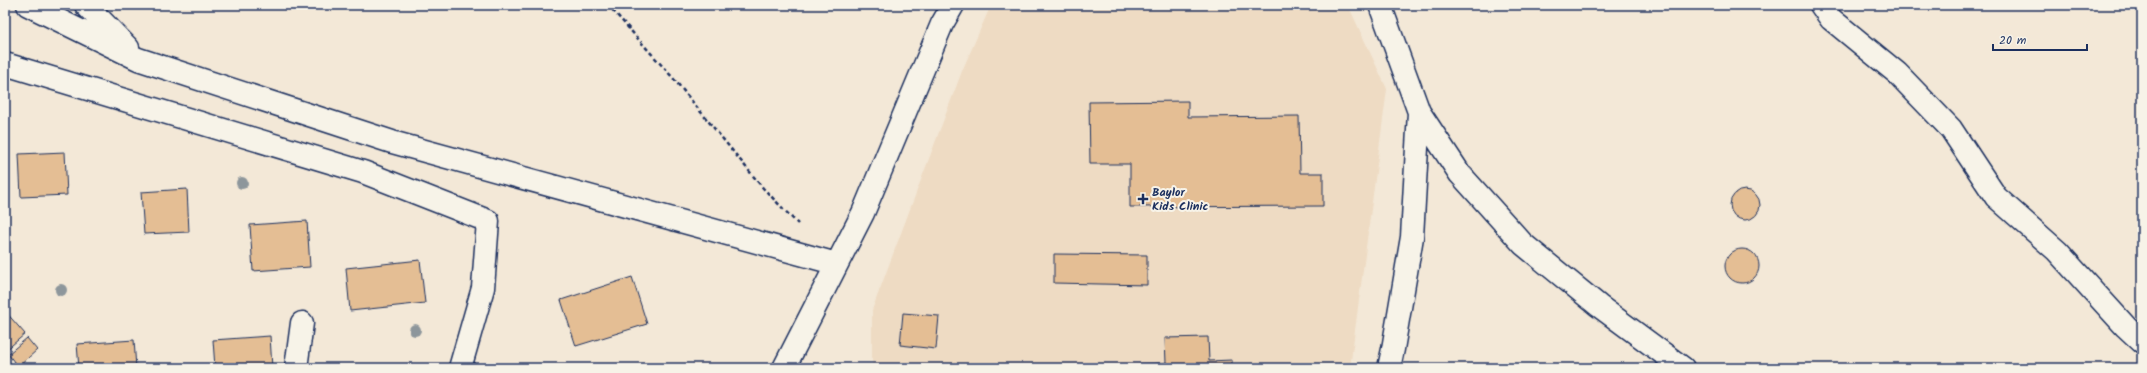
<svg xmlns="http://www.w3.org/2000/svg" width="2147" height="373" viewBox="0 0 2147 373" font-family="Kalam,sans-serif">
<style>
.built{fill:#eedbc3}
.building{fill:#e4be94;stroke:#1b2f5e}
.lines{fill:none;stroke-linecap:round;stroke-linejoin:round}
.minor-casing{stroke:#1b2f5e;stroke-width:25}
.path{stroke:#1b2f5e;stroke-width:2.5;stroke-dasharray:4 3;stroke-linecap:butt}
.minor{stroke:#f7f3e8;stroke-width:22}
.tree{fill:#8d969b}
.poi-dot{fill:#1b2f5e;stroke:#f7f3e8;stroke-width:1.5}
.labels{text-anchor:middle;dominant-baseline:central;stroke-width:4;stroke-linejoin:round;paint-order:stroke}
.poi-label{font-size:12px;font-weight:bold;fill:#1b2f5e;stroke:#f7f3e8;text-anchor:start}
</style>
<rect width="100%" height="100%" fill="#f3e8d7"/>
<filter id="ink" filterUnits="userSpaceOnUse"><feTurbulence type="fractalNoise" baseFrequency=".025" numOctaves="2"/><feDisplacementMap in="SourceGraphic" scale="8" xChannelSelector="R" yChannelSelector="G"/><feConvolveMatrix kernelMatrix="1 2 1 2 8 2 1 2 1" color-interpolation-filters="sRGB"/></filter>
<g filter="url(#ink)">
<path class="built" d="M991,5H1348L1387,89L1350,368H872V310L962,71Z"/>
<path class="building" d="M1188,101V117L1299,116L1300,173H1323V206L1130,207V164H1090L1089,102Z
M65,152L67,195L21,197L19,154Z
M187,189L189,232L144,234L141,192Z
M1730 205a15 15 0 1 1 30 0a15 15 0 1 1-30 0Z
M307,221L310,267L253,271L250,225Z
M1725 266a17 17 0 1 1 34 0a17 17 0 1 1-34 0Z
M1054,254L1147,255V285L1054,283Z
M420,260L425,303L350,311L346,268Z
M632,277L647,324L576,346L561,300Z
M5,311L25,334L5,351Z
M903,313L939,316L936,349L900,345Z
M270,336L272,368H215L213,340Z
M1208,337L1209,361L1232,360V368H1140V364L1166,363L1165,338Z
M27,338L37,350L18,367L8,354Z
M134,340L136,368H79L77,344Z"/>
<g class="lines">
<defs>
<path id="minor" d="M28,5L138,59L392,142L837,264
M86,5L128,48
M1380,5L1419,112L1412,237L1393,349L1389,368
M1821,5L1831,19L1897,73L1951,129L1996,197L2057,251L2126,327L2142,342
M5,64L363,172L488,221L483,288L460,368
M1419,112L1460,174L1523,244L1599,306L1683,368
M296,368L302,323
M784,368L863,213L942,24L953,5"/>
</defs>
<use href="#minor" class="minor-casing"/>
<path class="path" d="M608,5L673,78L763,188L798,224"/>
<use href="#minor" class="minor"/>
</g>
<g class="tree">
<circle cx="242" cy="183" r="6"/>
<circle cx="61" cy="290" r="6"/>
<circle cx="415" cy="330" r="6"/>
</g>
</g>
<path class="poi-dot" d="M1141 193h4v4h4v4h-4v4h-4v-4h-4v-4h4z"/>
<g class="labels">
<g class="poi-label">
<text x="1152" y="192">Baylor<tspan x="1152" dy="14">Kids Clinic</tspan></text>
</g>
</g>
<rect width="2147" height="373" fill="none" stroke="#f7f3e8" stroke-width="20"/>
<rect x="10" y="10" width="2127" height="353" fill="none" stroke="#1b2f5e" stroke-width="1.5" filter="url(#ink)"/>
<path d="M1993 44v6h94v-6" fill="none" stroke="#1b2f5e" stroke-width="2"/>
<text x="1999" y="44" font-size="12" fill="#1b2f5e" stroke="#f7f3e8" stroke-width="3" paint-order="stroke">20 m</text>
</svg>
